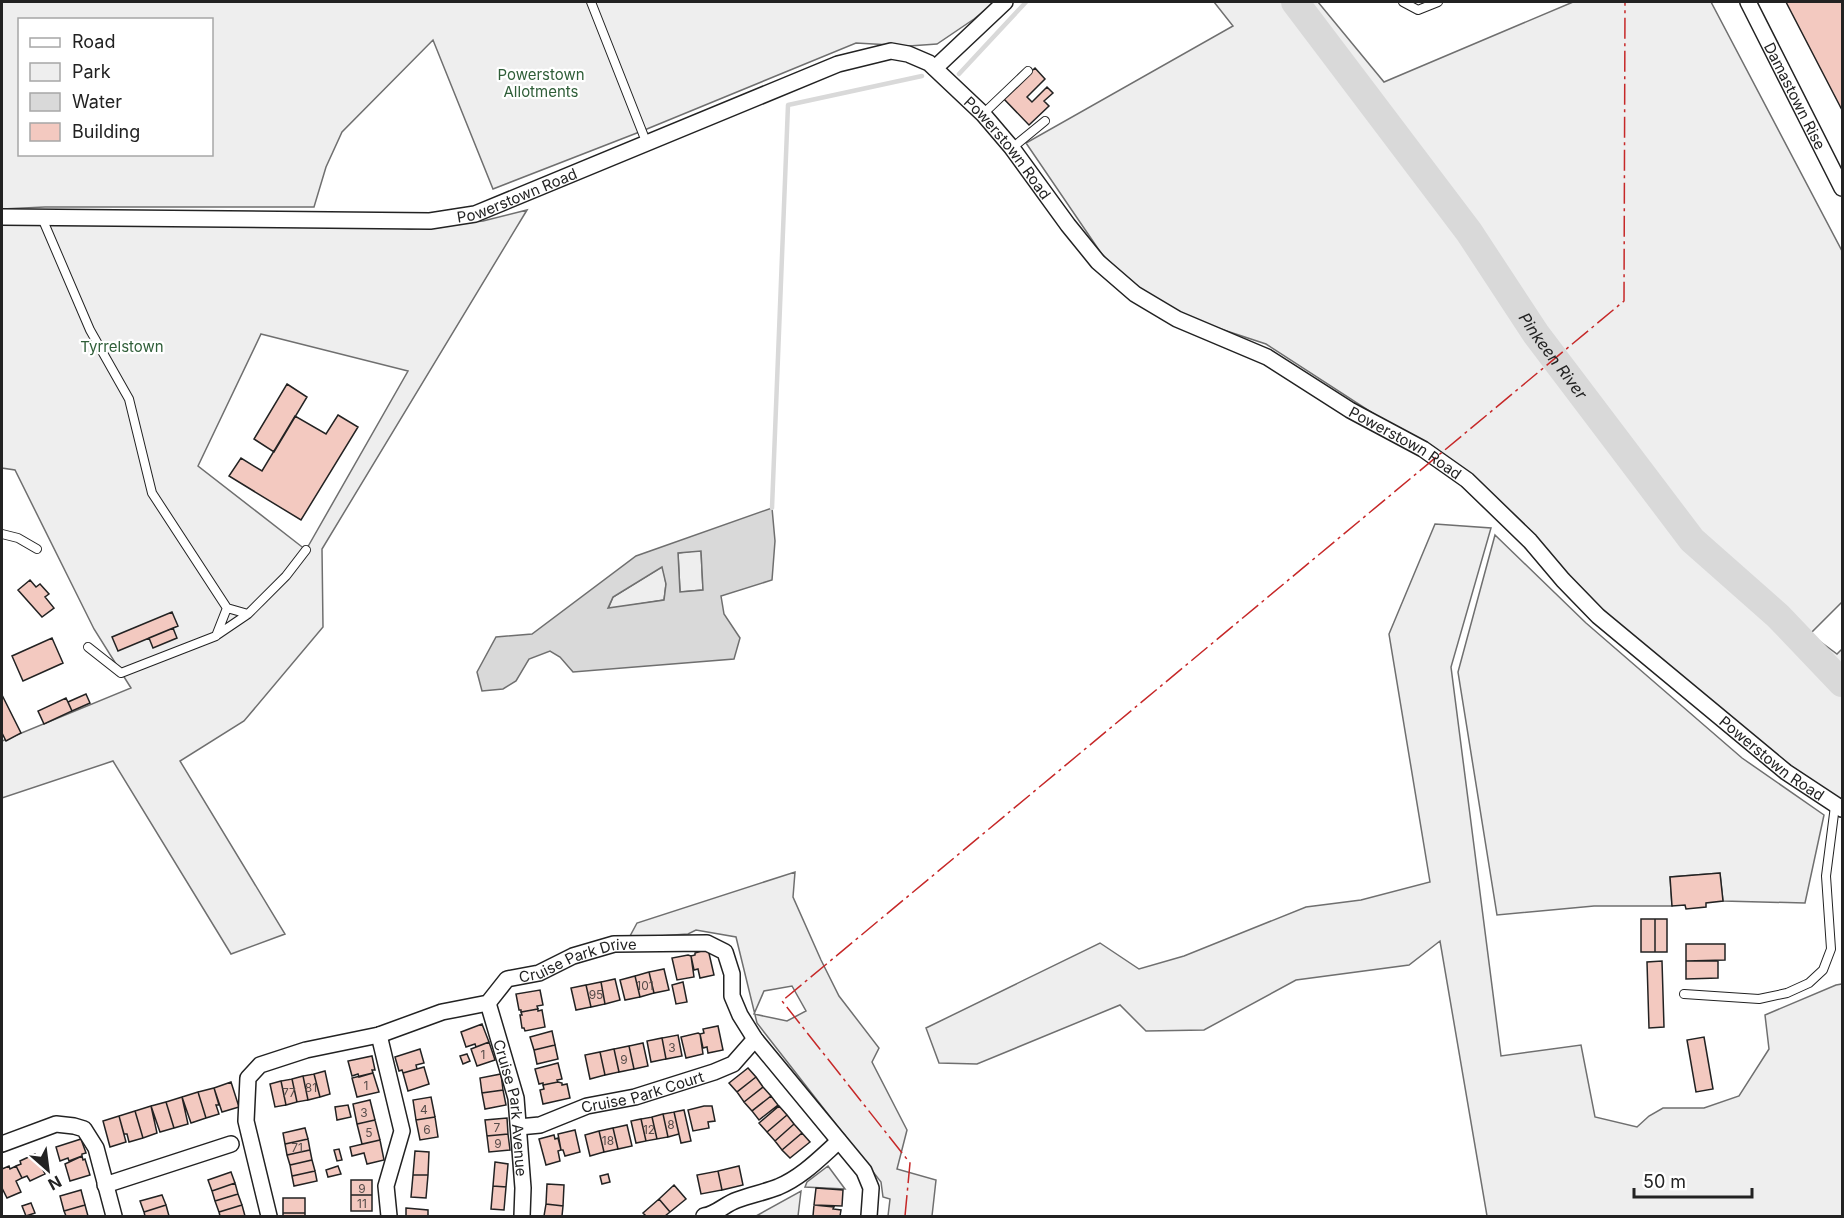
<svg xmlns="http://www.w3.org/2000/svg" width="1844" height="1218" viewBox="0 0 1844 1218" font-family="Inter,sans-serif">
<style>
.green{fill:#eee;stroke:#6f6f6f;stroke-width:1.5;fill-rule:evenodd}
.water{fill:#d9d9d9;stroke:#6f6f6f;stroke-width:1.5;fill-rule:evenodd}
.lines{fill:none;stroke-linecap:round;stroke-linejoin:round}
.stream{stroke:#d9d9d9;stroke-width:4.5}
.river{stroke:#d9d9d9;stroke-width:28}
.building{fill:#f3c9c0;stroke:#222;stroke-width:1.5}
.service-casing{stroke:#222;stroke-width:10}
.minor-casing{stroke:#222;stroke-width:18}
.service{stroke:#fff;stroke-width:8}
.minor{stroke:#fff;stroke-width:15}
.power{stroke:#c62828;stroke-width:1.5;stroke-dasharray:21 4.5 3 4.5;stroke-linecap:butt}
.labels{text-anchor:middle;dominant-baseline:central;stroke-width:4.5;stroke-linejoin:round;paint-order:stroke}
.number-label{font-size:12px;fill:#564c4a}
.park-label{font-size:15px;fill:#2f5e38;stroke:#fff}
.street-label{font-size:15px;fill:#222;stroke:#fff}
.water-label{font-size:16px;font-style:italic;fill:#222;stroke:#fff}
</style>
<rect width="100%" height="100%" fill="#fff"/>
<path class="green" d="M2,2H995L974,19L937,44L909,46L856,43L642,131L493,189L433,40L342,132L326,167L314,207H45L2,209ZM20,20H212V154H20Z
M1214,2H1318L1384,82L1573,2H1711L1842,251V602L1810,634L1837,654L1842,649V802L1792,770L1600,608L1470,476L1266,344L1178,315L1132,285L1101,253L1026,143L1233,26Z
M527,210L322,549L323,627L244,721L180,761L285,934L231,954L113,761L2,798V741L131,688L94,629L15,470L2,468V225L317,223L411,229L483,221ZM261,334L408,371L306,550L198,466Z
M1435,524L1491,528L1451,667L1501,1056L1581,1045L1595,1117L1637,1127L1649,1116L1663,1108H1704L1739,1096L1769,1049L1765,1015L1836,985L1842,984V1216H1487L1440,941L1409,965L1296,980L1204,1030L1146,1031L1120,1005L977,1064L939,1063L926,1028L1100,943L1139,969L1184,956L1306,907L1361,900L1430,882L1389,634Z
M1495,535L1586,623L1742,758L1824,815L1805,903L1723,901L1720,873L1670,877L1672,906H1594L1497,915L1458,672Z
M701,550L703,590L680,592L678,553Z
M663,566L666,584L664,600L608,609L613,597Z
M795,872L793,897L821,960L839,996L879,1048L872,1062L907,1130L897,1169L936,1180L932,1216H888L890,1199L883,1197L881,1182L757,1023L736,937L696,930L688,934L629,938L637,923ZM792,986L806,1011L787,1021L754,1014L764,991Z
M828,1166L845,1189L805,1187L807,1182Z
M801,1191L798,1216H756Z"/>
<path class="water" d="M772,508L775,541L772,580L721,596L724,614L740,638L734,659L573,672L560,657L550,651L529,659L516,681L503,689L482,691L477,672L496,637L532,634L636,556ZM701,551L703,590L680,592L678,553ZM662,567L666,584L664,600L608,608L613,597Z"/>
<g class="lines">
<path class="stream" d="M959,74L1026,2
M772,508L788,105L922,76"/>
<path class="river" id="s1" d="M1295,2L1469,232L1536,334L1692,540L1778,616L1842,683"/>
</g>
<path class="building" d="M1786,2H1842V110Z
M1035,68L1045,79L1027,97L1032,102L1047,87L1053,93L1044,101L1049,106L1029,125L1003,98Z
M287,384L307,397L274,452L254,439Z
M338,415L358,427L301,520L229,476L241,458L262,471L295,416L326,434Z
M30,580L36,587L40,584L49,594L45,597L54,608L42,617L18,590Z
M172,612L178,626L118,651L112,637Z
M173,628L177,638L153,648L149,638Z
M52,638L63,663L23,681L12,656Z
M86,694L90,703L72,711L68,702Z
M2,695L21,733L6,741L2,733Z
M66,698L72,711L44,724L38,711Z
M1720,873L1723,901L1706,903V907L1686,909L1685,905L1672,906L1670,877Z
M1641,919H1655V952H1641Z
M1655,919H1667V952H1655Z
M1686,944H1725V960L1686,961Z
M708,949L714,975L700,978L698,969L694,970L691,956L695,955V953Z
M688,955L691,956L694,977L677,980L672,958Z
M1662,961L1664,1027L1649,1028L1647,962Z
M1686,961H1718V978L1686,979Z
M664,969L669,990L654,993L649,972Z
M649,972L654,993L640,997L635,976Z
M635,976L640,997L625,1000L620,980Z
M615,979L620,1000L605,1004L601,982Z
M601,982L605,1004L591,1007L586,985Z
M683,982L687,1002L676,1004L672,985Z
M586,985L591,1007L576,1010L571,988Z
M540,990L543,1005L537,1006L538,1009L521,1012V1010H519L516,994Z
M538,1009V1011L542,1010L545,1027L525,1031L524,1028H522L520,1015H522L521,1012Z
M482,1024L489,1042L476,1047L475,1044L466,1047L461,1032Z
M718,1026L723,1050L708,1053L707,1047L703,1048L700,1034L704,1033L703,1029Z
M552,1031L555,1045L534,1050L530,1037Z
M698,1033L700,1034L703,1054L686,1058L681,1037Z
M678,1035L682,1056L666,1059L662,1038Z
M1704,1037L1713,1089L1696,1092L1687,1040Z
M662,1038L666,1059L651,1062L647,1041Z
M489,1042L495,1060L477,1066L471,1049Z
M643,1043L648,1066L634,1069L629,1046Z
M555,1045L558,1059L537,1064L534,1050Z
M629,1046L634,1069L619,1072L614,1049Z
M420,1049L424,1063L416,1065L417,1069L403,1073L402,1070L399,1071L395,1057Z
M614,1049L619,1072L605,1075L600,1052Z
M600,1052L605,1075L590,1079L585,1055Z
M467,1054L470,1061L463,1064L460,1056Z
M372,1056L375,1070H372L373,1073L359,1077L358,1074L352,1076L348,1061Z
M558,1063L562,1079L557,1080L558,1082L543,1085V1083L539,1084L535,1069Z
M424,1067L429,1084L408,1091L403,1073Z
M748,1068L756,1077L737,1092L729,1083Z
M325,1071L330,1094L320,1097L314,1074Z
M373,1073L379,1092L357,1097L352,1078Z
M314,1074L320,1097L308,1100L303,1076Z
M501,1074L503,1090L482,1093L480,1078Z
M303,1076L308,1100L297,1102L292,1079Z
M756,1077L763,1087L744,1102L737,1092Z
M292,1079L297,1102L286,1105L281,1081Z
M281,1081L286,1105L275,1107L270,1084Z
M231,1082L239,1107L222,1112L214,1088Z
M558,1082L562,1083V1085L567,1084L570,1098L543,1104L540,1090L544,1089L543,1085Z
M763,1087L771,1096L752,1111L744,1102Z
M214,1088L219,1105H216L219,1114L206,1118L198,1092Z
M503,1090L506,1105L485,1109L482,1093Z
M198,1092L206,1118L191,1123L182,1097Z
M771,1096L778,1105L759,1120L752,1111Z
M182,1097L188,1124L174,1128L166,1102Z
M431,1097L435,1117L416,1120L413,1100Z
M370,1100L375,1120L357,1124L353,1104Z
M166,1102L174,1128L160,1132L151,1106Z
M348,1105L351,1117L337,1120L335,1107Z
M151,1106L157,1133L143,1138L135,1111Z
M704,1106H712L715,1121L708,1122L709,1128L693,1131L688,1110Z
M779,1106L787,1115L767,1132L759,1123Z
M684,1110L691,1141L681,1143L674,1112Z
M135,1111L143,1138L129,1142L127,1134H124L119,1116Z
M674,1112L679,1134L668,1137L663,1114Z
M663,1114L668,1137L657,1139L652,1117Z
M787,1115L794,1124L775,1141L767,1132Z
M119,1116L126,1142L110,1147L103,1121Z
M435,1117L438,1137L420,1140L416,1120Z
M652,1117L657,1139L646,1141L641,1119Z
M507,1118L508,1134L487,1136L485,1120Z
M641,1119L646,1141L636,1143L631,1121Z
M375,1120L380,1140L362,1144L357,1124Z
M794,1124L802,1133L782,1150L775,1141Z
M627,1125L632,1146L618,1149L613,1128Z
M305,1128L308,1139L285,1144L283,1133Z
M613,1128L618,1149L604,1152L599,1131Z
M575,1130L580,1152L565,1156L563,1150H561L558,1134Z
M599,1131L604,1152L590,1156L585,1135Z
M802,1133L810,1142L790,1158L782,1150Z
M508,1134L510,1150L489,1152L487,1136Z
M554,1135L555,1139L558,1138L561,1150L558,1151L560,1161L546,1165L539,1139Z
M81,1139L86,1153L82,1154V1156L69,1161L68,1158L60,1161L56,1147Z
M308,1139L310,1150L287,1155L285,1144Z
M380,1140L384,1160L367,1164L364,1153L352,1156L350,1147Z
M339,1149L342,1160L337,1161L334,1150Z
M310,1150L312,1160L290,1165L287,1155Z
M415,1151L429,1152L428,1175H413Z
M35,1154L45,1174L30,1181L27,1176L22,1178L16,1166L21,1164L20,1161Z
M82,1156L83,1160L85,1159L90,1175L70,1181L65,1164Z
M312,1160L315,1171L292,1176L290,1165Z
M495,1162L508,1164L506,1187L493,1186Z
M9,1166L10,1169L16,1166L22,1178L16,1181L21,1192L7,1198L2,1188V1169Z
M338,1166L341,1174L328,1177L326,1170Z
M739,1166L743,1185L722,1190L718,1171Z
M315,1171L317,1181L294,1186L292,1176Z
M718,1171L722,1190L701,1194L697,1175Z
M231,1172L235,1183L212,1191L208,1180Z
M608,1174L610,1182L602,1184L600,1176Z
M413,1175H428L426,1198L411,1197Z
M351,1180H372V1195H351Z
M235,1183L238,1194L215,1201L212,1191Z
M547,1184L564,1185L563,1206L546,1204Z
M674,1185L686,1199L670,1212L659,1199Z
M493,1186L506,1187L504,1210L491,1209Z
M816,1188L843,1190L842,1206L814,1205Z
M81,1190L85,1205L64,1211L60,1196Z
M238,1194L242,1205L219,1212L215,1201Z
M162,1195L166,1205L144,1212L140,1201Z
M351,1195H372V1211H351Z
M283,1198H305V1213H283Z
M659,1199L670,1212L665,1216H646L643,1213Z
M31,1203L35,1213L26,1216L22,1206Z
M546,1204L563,1206L562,1216H544Z
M85,1205L88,1216H66L64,1211Z
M166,1205L169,1216H145L144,1212Z
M242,1205L245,1216H220L219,1212Z
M814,1205L834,1207L833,1209L841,1210L840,1216H813Z
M406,1208L428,1210V1216H406Z
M283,1213H305V1216H283Z"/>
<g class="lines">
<defs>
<path id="service" d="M591,2L647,144
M1403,2L1418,10L1438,2
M983,114L1028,71
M1012,148L1045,121
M42,218L90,330L129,399L152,493L227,608L248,614L286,576L306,550
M2,534L18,538L37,549
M217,635L248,614
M88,647L121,673L216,636L227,608
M1684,994L1759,999L1787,993L1809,983L1823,970L1831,949L1826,876L1835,806"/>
<g id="minor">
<path id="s2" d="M1748,2L1842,188"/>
<path d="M935,68L1005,2"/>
<path id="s3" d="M2,217L430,221L475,214L838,64L891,51L908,54L929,63L983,114L1012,148L1068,225L1098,262L1135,294L1177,319L1267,357L1350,410L1423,449L1467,480L1530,541L1563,580L1598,616L1786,772L1842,809"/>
<path id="s4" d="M488,1003L516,1098L523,1188L522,1216"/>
<path d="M379,1035L402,1131L386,1186L389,1216"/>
<path id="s5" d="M519,1127L540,1125L587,1106L635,1097L714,1072L733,1064L755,1039"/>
<path d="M2,1144L56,1124L74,1126L84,1129L96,1148L114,1216"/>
<path d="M105,1185L231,1144"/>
<path id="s6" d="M269,1216L246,1121L248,1078L260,1065L306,1050L379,1035L442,1012L488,1003L507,979L539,973L573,956L614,944L707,943L725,952L732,974V996L740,1015L755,1039L864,1171L871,1188L869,1216"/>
<path d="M704,1216C717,1214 725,1204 737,1200C751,1195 765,1192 778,1187C802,1177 820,1158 839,1141"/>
</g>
</defs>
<use href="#service" class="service-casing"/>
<use href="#minor" class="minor-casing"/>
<use href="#service" class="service"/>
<use href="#minor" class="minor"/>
<path class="power" d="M905,1216L910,1163L782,1001L1624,301L1625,2"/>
</g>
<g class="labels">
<g class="number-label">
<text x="645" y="985">101</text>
<text x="596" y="994">95</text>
<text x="672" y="1047">3</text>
<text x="483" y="1054">1</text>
<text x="624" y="1059">9</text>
<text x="366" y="1085">1</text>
<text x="311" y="1087">81</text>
<text x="289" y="1092">77</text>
<text x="424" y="1109">4</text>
<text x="364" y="1112">3</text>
<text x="671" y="1124">8</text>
<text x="497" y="1127">7</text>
<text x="427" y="1129">6</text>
<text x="649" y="1129">12</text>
<text x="369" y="1132">5</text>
<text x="608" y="1140">18</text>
<text x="498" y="1143">9</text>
<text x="297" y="1147">71</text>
<text x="362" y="1188">9</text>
<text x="362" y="1203">11</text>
</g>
<g class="park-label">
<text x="541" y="74">Powerstown<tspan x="541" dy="17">Allotments</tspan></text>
<text x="122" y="346">Tyrrelstown</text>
</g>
<g class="street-label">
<text stroke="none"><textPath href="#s2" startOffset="105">Damastown Rise</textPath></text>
<text stroke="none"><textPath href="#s3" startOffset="1077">Powerstown Road</textPath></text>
<text stroke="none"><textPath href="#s3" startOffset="519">Powerstown Road</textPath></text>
<text stroke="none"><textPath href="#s3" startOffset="1581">Powerstown Road</textPath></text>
<text stroke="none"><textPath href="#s3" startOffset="2067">Powerstown Road</textPath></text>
<text stroke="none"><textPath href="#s6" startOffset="500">Cruise Park Drive</textPath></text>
<text stroke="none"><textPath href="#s5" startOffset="129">Cruise Park Court</textPath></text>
<text stroke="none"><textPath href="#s4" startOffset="108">Cruise Park Avenue</textPath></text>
</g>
<g class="water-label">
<text stroke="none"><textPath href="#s1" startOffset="438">Pinkeen River</textPath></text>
</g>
</g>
<rect width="1844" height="1218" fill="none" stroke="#222222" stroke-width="6"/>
<rect x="18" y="18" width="195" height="138" fill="#ffffff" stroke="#a7a7a7" stroke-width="1.5"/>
<rect x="30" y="38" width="30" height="9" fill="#ffffff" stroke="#a7a7a7" stroke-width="1.5"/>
<text x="72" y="48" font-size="18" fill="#222222">Road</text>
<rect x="30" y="63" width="30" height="18" fill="#eeeeee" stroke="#a7a7a7" stroke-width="1.5"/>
<text x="72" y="78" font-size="18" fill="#222222">Park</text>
<rect x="30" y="93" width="30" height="18" fill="#d9d9d9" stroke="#a7a7a7" stroke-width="1.5"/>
<text x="72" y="108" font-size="18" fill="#222222">Water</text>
<rect x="30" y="123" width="30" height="18" fill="#f3c9c0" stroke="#a7a7a7" stroke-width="1.5"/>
<text x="72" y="138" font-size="18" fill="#222222">Building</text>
<g transform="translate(48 1170) rotate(152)" stroke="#ffffff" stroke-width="4.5" paint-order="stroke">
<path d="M0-4.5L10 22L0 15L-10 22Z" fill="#222222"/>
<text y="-9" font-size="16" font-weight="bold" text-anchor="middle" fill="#222222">N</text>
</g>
<path d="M1634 1188v9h118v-9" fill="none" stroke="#222222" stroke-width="3"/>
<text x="1643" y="1188" font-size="18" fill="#222222" stroke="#ffffff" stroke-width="4.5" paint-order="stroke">50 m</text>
</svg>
